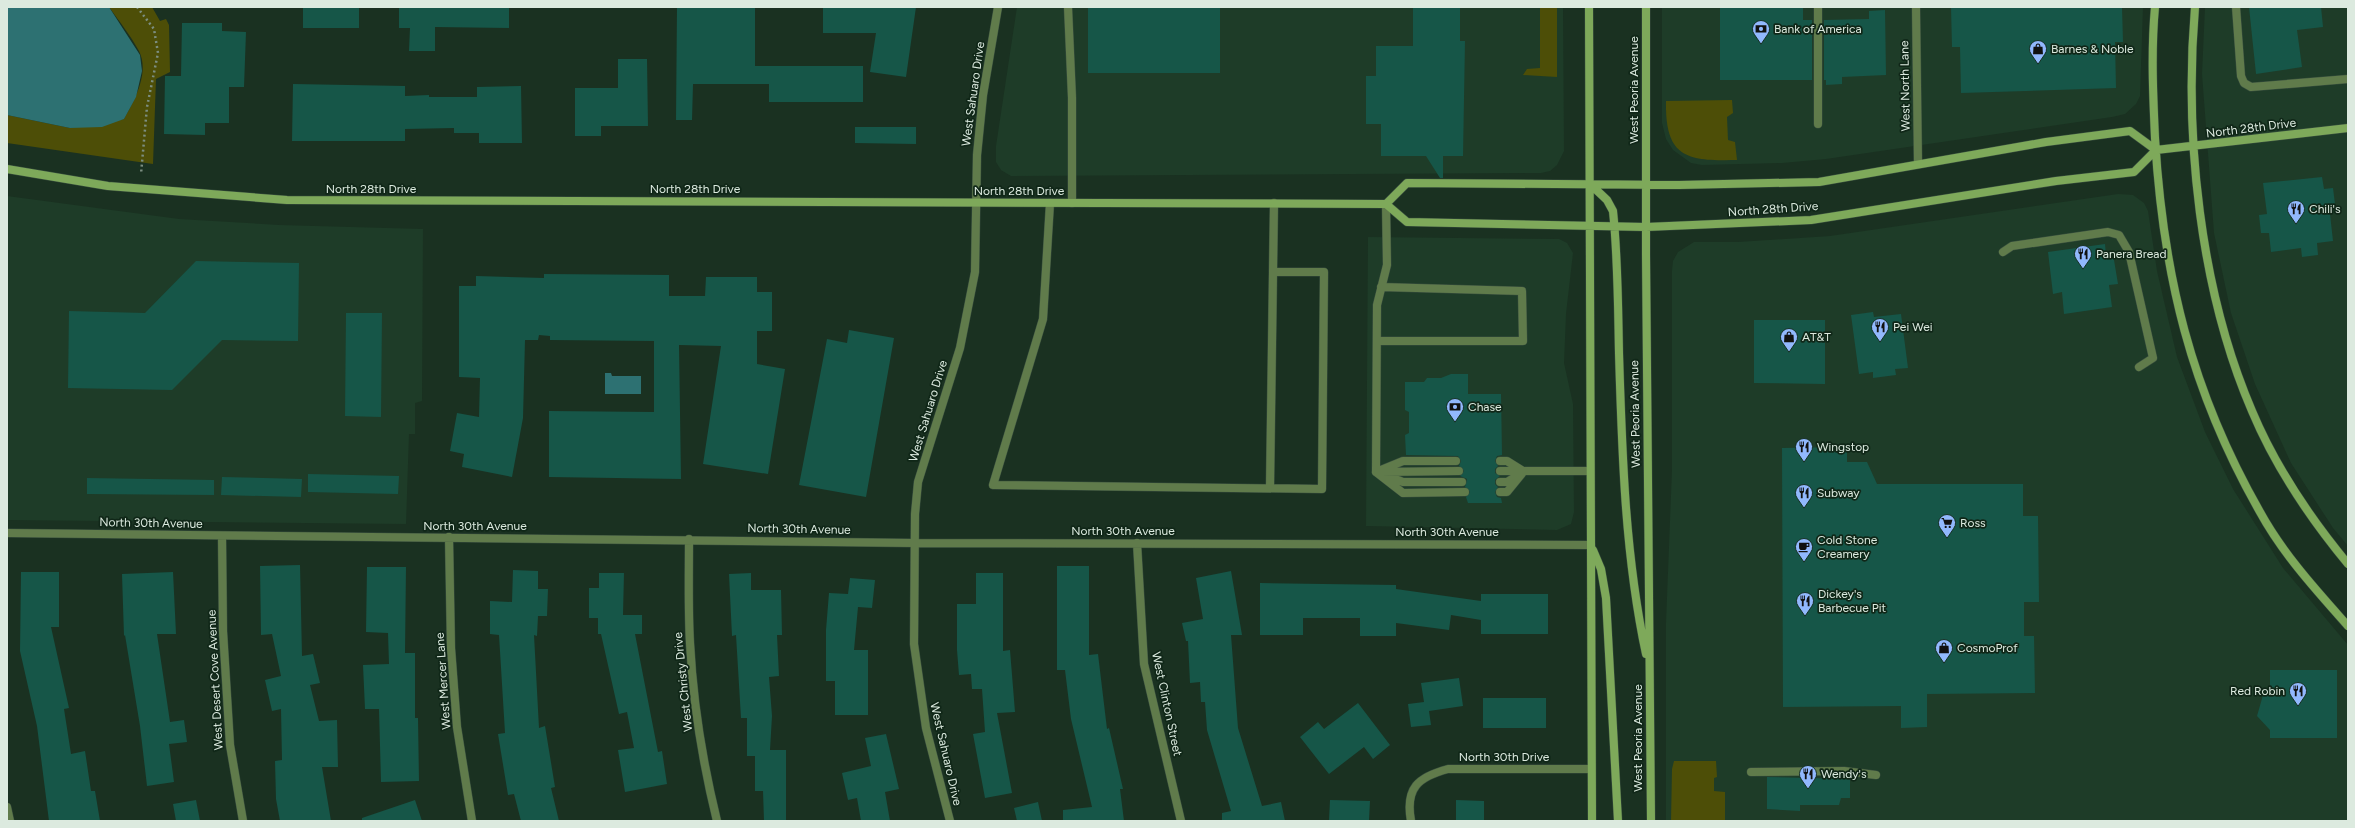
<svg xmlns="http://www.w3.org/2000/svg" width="2355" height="828" viewBox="0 0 2355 828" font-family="Figtree,sans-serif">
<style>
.built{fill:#1e3c28}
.green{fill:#4d4e07}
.water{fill:#2d7172}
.building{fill:#165648}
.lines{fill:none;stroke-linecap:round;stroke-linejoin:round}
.lane-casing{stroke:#394f3f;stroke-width:9}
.street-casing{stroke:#394f3f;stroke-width:9}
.secondary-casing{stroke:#394f3f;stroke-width:9}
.path{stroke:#7c8e81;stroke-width:2.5;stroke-dasharray:2 3;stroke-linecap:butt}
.lane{stroke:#607b4b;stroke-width:8}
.street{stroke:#607b4b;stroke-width:8}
.secondary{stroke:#7ea95a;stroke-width:8}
.labels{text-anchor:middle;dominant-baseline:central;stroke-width:3.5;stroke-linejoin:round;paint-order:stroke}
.poi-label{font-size:12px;fill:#dceadf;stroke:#102718;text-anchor:start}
.street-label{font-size:12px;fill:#dceadf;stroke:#102718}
</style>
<rect width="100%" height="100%" fill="#1a3121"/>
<path class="built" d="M1017,7H1563L1564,151L1557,165L1550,171L1541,173L1011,176L1001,170L996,162V146Z
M1662,7H2143L2140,96L2136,104L2125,114L2112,117L1826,159L1782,163L1702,165L1691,163L1673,150L1666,139L1662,123Z
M2205,7H2348V546L2333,528L2291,463L2255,384L2231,313L2214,233L2202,74Z
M2118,194L2133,195L2144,203L2148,211L2157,271L2177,357L2205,432L2233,489L2283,568L2348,645V821H1666V623L1672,470V271L1673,261L1678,252L1694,242H1738L1830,236Z
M7,196L179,219L279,225L423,229L422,401L415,403V434H409L406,524L7,520Z
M1368,237L1559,239L1567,243L1573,253L1566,314L1564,363L1573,404L1574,512L1571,524L1557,530L1366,526Z"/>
<path class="green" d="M109,7H152L160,21L166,19L169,25L170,72L156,79L153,164L7,143V115L70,128L124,119C134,101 150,73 139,51C131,36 119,21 109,7Z
M1540,7H1557V77L1523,75L1527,69L1540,68Z
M1732,100L1733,113L1727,117L1728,140L1735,142L1737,160C1687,161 1665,158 1666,101Z
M1674,761H1716L1717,777L1714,778V791L1725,792V821H1671L1672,769Z"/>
<path class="water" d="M7,7H109L140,55L142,71L136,97L124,119L102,127L70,128L7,115Z
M605,373H611L612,376H641V394H605Z"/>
<path class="building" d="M303,7H359V28H303Z
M399,7H509V28L435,27V51H409L410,28H399Z
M677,7H755V66H863V102H769V84H693L692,120H676Z
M823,7H916L906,77L870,72L876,33H823Z
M1088,7H1220V73H1088Z
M1413,7H1460V41H1465L1463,156H1443V178H1440L1426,156H1381V124H1366V76H1376V46H1413Z
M1720,7H1803V20H1812V80H1720Z
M1951,7H2122L2123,42H2115L2116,88L1961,93L1960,47H1952Z
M2249,7H2321L2323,27L2297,30L2302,67L2256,74Z
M1885,10L1886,75L1842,77V84L1826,85V80H1824V20L1869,19V11Z
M182,23H222V31L246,32L244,87H229V123H205V135L164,134L165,76H181Z
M618,59H647L648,126H601V136H575V88H618Z
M293,84L405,86V96L429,95V97H477V87L521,86L522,143H479V133H454V128L405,129V141H292Z
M855,127H916V144L855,143Z
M2322,177L2324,189L2333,188L2335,204L2329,205L2333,241L2317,243L2318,255L2302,257L2301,248L2271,252L2269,233H2261L2259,215L2267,214L2263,183Z
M2105,244L2106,255L2113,254L2118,284L2109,285L2112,307L2064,314L2062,292L2053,294L2048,252Z
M196,261L299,263L298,341L222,340L172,390L68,388L69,311L145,313Z
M544,274L669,275V296H705L706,277H757V292H772V331H757V364L785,369L768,474L703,464L721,346L679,345L681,479L549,477V411L654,412V341L550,340V336L539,335L538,340H525L523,418L512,477L462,467L464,454L450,451L457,413L479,417L480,378L459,377V286H476V276L544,278Z
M1873,312L1874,317L1901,314L1908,368L1895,369L1896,375L1873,378V372L1859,374L1851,315Z
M346,313H382L381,417L345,416Z
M1754,320H1825V384L1754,383Z
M849,330L894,338L866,497L799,485L827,339L847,343Z
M1451,374H1468V394H1501L1502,455L1497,456L1495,461L1498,466L1495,469V473L1500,476L1495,480V484L1498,487L1495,492L1497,497L1501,498L1502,503H1468L1466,497L1470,492L1465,487L1467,479L1460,476L1464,471L1459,466L1461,461L1458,456L1406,455L1405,435L1409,433V412L1405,410V382H1424L1427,378H1441Z
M1847,447V462H1867L1877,484H2023V516H2038L2039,602H2024V636H2034L2035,693L1927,694V727L1901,728V706L1783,707L1782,448Z
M308,474L399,476L398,494L308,492Z
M222,477L302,479L301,497L221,495Z
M87,478L214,480V495L87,494Z
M300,565L302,656L313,654L320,683L310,685L319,721L337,720L338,767H322L331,821H280L276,799L275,761L282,760L281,709L272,711L265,680L281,676L272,634L261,635L260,566Z
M1057,566H1089V655L1098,654L1107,729L1109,728L1123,789H1120L1124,821H1063V810L1092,807L1071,719L1065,670H1057Z
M367,567H406L405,653H415V718H418L419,781L381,782L379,709H365L363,665L389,664L388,633L366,632Z
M513,570L538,571V589H548L547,616H538L537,636L534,635L539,728L545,726L555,787L551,788L559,821H521L514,794L508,795L498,734L505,733L499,635L490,634V601L512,602Z
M1231,571L1242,635H1231L1238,728L1262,806L1281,802L1285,821H1222V813L1231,811L1207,730L1205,702H1201L1200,682L1190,683L1188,641H1186L1182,623L1203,619L1196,578Z
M21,572H59V627H51L69,708L64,709L71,754L85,751L91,791H95L100,821H49L37,726L20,651Z
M173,572L176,634H157L170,722L184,720L187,742L169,744L174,782L147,786L140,726L125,635L124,636L122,574Z
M599,573H624L623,615H642V634H635L658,752L662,751L667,784L625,792L618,750L634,748L627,712L619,714L601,634H598V618H589V588H599Z
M751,573V590H781L782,635H777L779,676L769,677L772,716L770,750H786V821H764L763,791H755V756H747V718H741L736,635L732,636L729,574Z
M976,573H1003V651L1010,650L1015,712L997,713L1012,793L985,798L973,734L985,732L982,689H972L971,674L959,675L957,650V604H976Z
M850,578L875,580L872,608L858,607L854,650H868V715H835V681H826V630L829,593L848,594Z
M1260,583L1396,585V589L1481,601V594H1548V634H1481V620L1451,615L1449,630L1396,623V636H1360V618H1303V635H1260Z
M2270,670H2337V738H2270V730L2257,716L2263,695L2270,692Z
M1459,678L1463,706L1429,711L1431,725L1411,727L1408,704L1424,702L1421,683Z
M1483,698H1546V728H1483Z
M1358,703L1390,745L1373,759L1364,747L1329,774L1300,737L1318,722L1324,729Z
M886,734L899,789L885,792L890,821H861L857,798L848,800L842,773L871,766L865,738Z
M1767,777L1850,779V798H1841L1839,805H1800V811L1767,809Z
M196,800L200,821H176L173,804Z
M415,800L422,821H362V818Z
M1330,800L1370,801L1369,821H1329Z
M1456,800L1484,801V821H1456Z
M1038,802L1042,821H1017L1014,808Z"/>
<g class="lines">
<defs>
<path id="lane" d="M1068,7L1072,98V203
M2236,7L2241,76L2244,83L2251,87L2348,79
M1818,124V7
M1050,203L1043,319L993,485L1322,489L1324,272H1273L1274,203
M2003,252L2012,246L2108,232L2119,235L2129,252L2153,358L2139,367
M1377,341H1523L1522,291L1381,287
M1500,461H1507L1523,471
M1381,470L1403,461H1456
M1500,471H1590
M1376,472L1377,305L1387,265L1386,204
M1376,472L1403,493L1465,492
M1381,472L1459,471
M1385,475L1403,482H1462
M1500,482H1507L1518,475
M1270,488L1273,272
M1500,492H1507L1524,471
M1751,772L1844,771L1876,775"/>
<path id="street" d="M1916,7L1918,164
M7,533L914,543L1591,545
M222,536L223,631L230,745L243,821
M449,537L451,648L457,727L472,821
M689,539C689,574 688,608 690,643C693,702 703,764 717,821
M1137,543L1144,664L1181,821
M7,807L10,821
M950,821L926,728L914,644L915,514L918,482L960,348L975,272L977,155L983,95L998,7
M1411,821C1405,788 1418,777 1448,769H1591"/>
<path id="secondary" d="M1589,7L1592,821
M1646,7V254L1651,821
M2155,7C2151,51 2153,94 2155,138C2163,275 2191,391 2260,512C2283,554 2316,590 2348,626
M2195,7C2184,137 2200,290 2252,411C2275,466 2310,518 2348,564
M7,169L108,186L287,200L1386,204L1407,222L1646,227L1811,220L2056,181L2134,172L2156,150L2348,128
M1589,183L1607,200L1613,211C1618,258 1618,306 1619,353C1622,453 1625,556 1646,654
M1386,204L1407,183L1679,185L1819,182L2046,142L2130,131L2156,150
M1593,550L1601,569L1606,598L1618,821"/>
</defs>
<use href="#lane" class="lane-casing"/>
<use href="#street" class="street-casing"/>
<use href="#secondary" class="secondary-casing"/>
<path class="path" d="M137,7L154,29L158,53L147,107L141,174"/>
<use href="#lane" class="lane"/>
<use href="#street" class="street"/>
<use href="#secondary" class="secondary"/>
</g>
<defs>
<symbol id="bank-pin" viewBox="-11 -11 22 30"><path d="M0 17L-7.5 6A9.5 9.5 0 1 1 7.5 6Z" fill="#91b8fd" stroke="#102718"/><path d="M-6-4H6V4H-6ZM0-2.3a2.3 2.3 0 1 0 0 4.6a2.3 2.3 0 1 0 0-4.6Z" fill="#111"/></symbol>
<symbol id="shop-pin" viewBox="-11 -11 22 30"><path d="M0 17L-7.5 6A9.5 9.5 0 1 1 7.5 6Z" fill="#91b8fd" stroke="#102718"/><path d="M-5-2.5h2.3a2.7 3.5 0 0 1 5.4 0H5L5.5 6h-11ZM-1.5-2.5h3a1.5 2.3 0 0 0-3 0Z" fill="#111"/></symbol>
<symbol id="restaurant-pin" viewBox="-11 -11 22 30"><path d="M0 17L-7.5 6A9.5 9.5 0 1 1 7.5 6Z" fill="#91b8fd" stroke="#102718"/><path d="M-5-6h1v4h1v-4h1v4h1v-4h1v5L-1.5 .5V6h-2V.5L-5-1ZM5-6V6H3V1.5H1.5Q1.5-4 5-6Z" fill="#111"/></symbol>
<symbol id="supermarket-pin" viewBox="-11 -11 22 30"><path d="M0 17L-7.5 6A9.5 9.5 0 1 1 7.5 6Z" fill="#91b8fd" stroke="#102718"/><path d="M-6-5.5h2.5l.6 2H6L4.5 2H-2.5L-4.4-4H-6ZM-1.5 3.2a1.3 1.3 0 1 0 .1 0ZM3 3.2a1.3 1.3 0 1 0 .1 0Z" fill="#111"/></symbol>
<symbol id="cafe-pin" viewBox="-11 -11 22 30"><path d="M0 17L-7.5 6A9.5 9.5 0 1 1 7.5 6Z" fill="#91b8fd" stroke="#102718"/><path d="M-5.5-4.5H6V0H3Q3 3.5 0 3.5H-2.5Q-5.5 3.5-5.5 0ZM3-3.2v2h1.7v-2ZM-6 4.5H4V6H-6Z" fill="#111"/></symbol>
</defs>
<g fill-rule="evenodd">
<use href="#bank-pin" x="1751" y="19" width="20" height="27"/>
<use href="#shop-pin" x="2028" y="39" width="20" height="27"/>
<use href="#restaurant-pin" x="2286" y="199" width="20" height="27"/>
<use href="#restaurant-pin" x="2073" y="244" width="20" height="27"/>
<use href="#restaurant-pin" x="1870" y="317" width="20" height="27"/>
<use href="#shop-pin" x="1779" y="327" width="20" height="27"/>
<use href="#bank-pin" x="1445" y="397" width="20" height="27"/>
<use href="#restaurant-pin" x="1794" y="437" width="20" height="27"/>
<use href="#restaurant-pin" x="1794" y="483" width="20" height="27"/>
<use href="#supermarket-pin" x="1937" y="513" width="20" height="27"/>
<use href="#cafe-pin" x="1794" y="537" width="20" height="27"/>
<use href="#restaurant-pin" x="1795" y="591" width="20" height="27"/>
<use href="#shop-pin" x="1934" y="638" width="20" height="27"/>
<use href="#restaurant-pin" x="2288" y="681" width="20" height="27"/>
<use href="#restaurant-pin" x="1798" y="764" width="20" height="27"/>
</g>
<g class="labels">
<g class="poi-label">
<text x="1774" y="29">Bank of America</text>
<text x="2051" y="49">Barnes &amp; Noble</text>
<text x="2309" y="209">Chili's</text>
<text x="2096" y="254">Panera Bread</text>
<text x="1893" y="327">Pei Wei</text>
<text x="1802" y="337">AT&amp;T</text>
<text x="1468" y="407">Chase</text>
<text x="1817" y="447">Wingstop</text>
<text x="1817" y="493">Subway</text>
<text x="1960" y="523">Ross</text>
<text x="1817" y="540">Cold Stone<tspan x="1817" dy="14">Creamery</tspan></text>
<text x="1818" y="594">Dickey's<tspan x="1818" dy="14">Barbecue Pit</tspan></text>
<text x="1957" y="648">CosmoProf</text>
<text x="2285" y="691" text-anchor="end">Red Robin</text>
<text x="1821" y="774">Wendy's</text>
</g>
<g class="street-label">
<text transform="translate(1905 86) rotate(-91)">West North Lane</text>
<text transform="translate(1634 90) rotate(-90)">West Peoria Avenue</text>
<text transform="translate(973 94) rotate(-82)">West Sahuaro Drive</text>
<text transform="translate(2251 128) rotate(-7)">North 28th Drive</text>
<text x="371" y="189">North 28th Drive</text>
<text x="695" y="189">North 28th Drive</text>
<text x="1019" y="191">North 28th Drive</text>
<text transform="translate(1773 209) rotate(-4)">North 28th Drive</text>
<text transform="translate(928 411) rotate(-73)">West Sahuaro Drive</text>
<text transform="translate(1635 414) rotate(-91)">West Peoria Avenue</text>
<text transform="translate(151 523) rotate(1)">North 30th Avenue</text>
<text x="475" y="526">North 30th Avenue</text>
<text transform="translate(799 529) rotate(1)">North 30th Avenue</text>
<text x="1123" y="531">North 30th Avenue</text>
<text x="1447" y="532">North 30th Avenue</text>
<text transform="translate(215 680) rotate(-93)">West Desert Cove Avenue</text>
<text transform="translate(443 681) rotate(-94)">West Mercer Lane</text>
<text transform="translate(683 682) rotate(-96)">West Christy Drive</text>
<text transform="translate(1167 704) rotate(78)">West Clinton Street</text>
<text transform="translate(1638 738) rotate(-90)">West Peoria Avenue</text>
<text transform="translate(946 754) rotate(77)">West Sahuaro Drive</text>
<text x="1504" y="757">North 30th Drive</text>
</g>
</g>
<rect width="2355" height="828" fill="none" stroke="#dceadf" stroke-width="16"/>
</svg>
